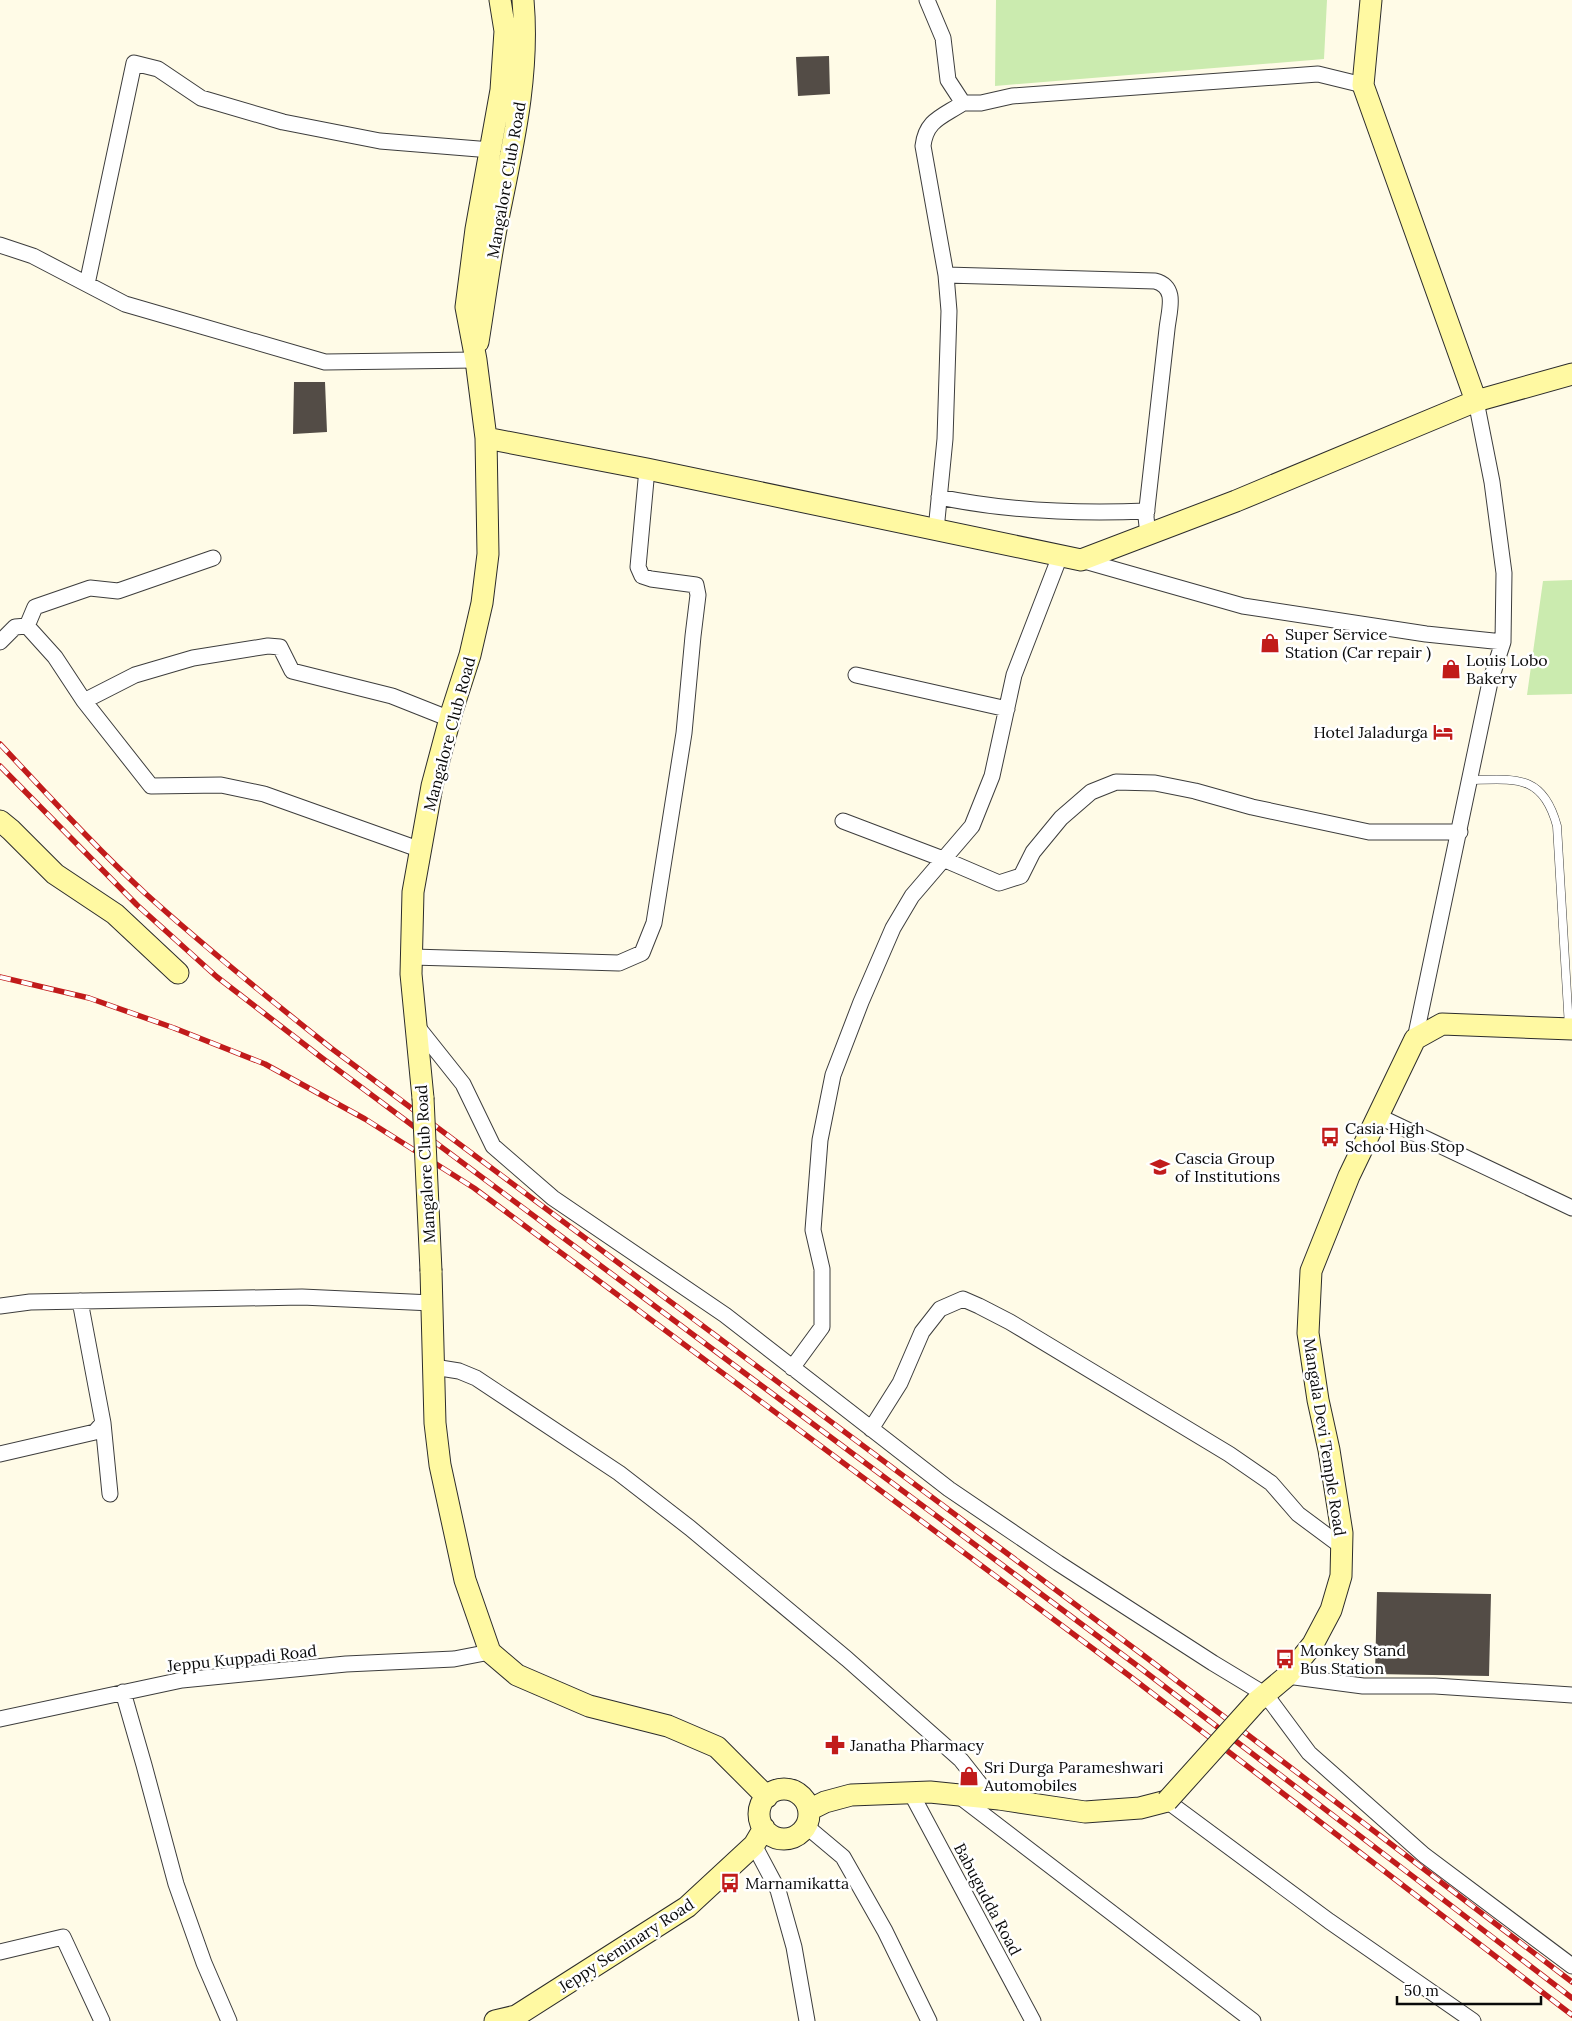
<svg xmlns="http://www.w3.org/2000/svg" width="1572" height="2021" viewBox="0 0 1572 2021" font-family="Lora,serif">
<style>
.green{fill:#cbebaf}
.building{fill:#534c46}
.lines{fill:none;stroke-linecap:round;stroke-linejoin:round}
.lane-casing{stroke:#3d3d3d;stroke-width:9}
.street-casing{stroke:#3d3d3d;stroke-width:17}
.secondary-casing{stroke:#2c2c2c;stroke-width:23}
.lane{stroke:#fff;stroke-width:8}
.street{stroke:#fff;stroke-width:15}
.secondary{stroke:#fff9a2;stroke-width:21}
.rail-casing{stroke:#c11b1b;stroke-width:5.5}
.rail{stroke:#fff;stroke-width:4;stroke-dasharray:11;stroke-linecap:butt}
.secondary-bridge-casing{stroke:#2c2c2c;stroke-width:23;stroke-linecap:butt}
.secondary-bridge{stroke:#fff9a2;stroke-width:21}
.labels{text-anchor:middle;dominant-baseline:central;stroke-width:5;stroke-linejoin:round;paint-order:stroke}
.street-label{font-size:16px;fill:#0a0a0a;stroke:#fff}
.poi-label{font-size:16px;fill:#0a0a0a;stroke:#fff;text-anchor:start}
</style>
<rect width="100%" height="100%" fill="#fffbe7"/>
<path class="green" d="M996,0H1327L1324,59L995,86Z
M1572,580V694L1527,695L1543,581Z"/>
<path class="building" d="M829,56L830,94L798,96L796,57Z
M294,382H325L327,432L293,434Z
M1377,1592L1491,1594L1489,1676L1375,1674Z"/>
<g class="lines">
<defs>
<path id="lane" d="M1470,780C1516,779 1543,774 1557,826L1569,1027"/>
<path id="street" d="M927,0L943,38L948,80L963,103H981L1012,96L1318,74L1363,85
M0,245L33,256L125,304L325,362L476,360
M946,275L1155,281C1178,287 1169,310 1167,329L1146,517L1148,535
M87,284L134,63L158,69L201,98L283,122L380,141L491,150
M939,497C1007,511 1078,514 1147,511
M936,530L945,439L949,311L946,275L923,146C926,120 942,117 963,103
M1081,560L1243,606L1426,634L1503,642
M27,626L55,657L84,701L151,786L221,785L264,794L421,850
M27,626L35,607L90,588L118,591L213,558
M0,642L15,627L27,626
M856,675L1007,709
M84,701L135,675L193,658L268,646L280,647L292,671L392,696L450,719
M843,821L943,859L999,883L1021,876L1033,852L1061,818L1091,792L1116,782L1155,783L1195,791L1252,807L1369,832H1460
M412,957L619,963L642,953L654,923L684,733L693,636L698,595L696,585L651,579L642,576L638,567L647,469
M416,1025L463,1084L493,1146L553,1198L725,1315L949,1489L1058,1563L1213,1663L1266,1695L1309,1753L1424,1855L1572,1966
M1415,1039L1490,682L1503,642L1504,573L1492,482L1476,401
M1378,1116L1572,1208
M0,1306L30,1302L302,1297L432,1303
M434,1367L459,1371L476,1378L619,1473L690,1528L847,1659L961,1760L991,1798
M792,1368L822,1327V1269L813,1230L820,1140L833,1075L861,1002L893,928L912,896L972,826L992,776L1014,675L1060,556
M103,1423L110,1494
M871,1429L900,1383L922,1332L940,1309L963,1299L979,1306L1010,1322L1229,1454L1271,1483L1298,1514L1341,1546
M0,1454L95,1432L103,1423L80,1301
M1287,1676L1363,1686H1435L1572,1695
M123,1692L144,1765L176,1884L204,1963L229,2021
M0,1719L182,1680L346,1664L454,1659L490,1652
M911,1793L1033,2021
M959,1796L1253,2021
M1167,1801L1329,1921L1473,2021
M806,1826L843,1857L885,1931L929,2021
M754,1845L778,1890L794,1947L807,2021
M0,1952L63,1937L102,2021"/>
<path id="secondary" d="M1371,0L1363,85L1476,401
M478,342C484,305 489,266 496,229C511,153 530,78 523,0
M486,438L647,469L1081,560L1236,501L1476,401L1572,374
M0,821L11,830L55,874L115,914L178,973
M423,1098L411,974L413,892L432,786L452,711L470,655L482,603L488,554L486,438L476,360L466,307L476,229L501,90L505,31L500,0
M431,1271L435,1423L440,1465L465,1580L490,1652L517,1675L589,1706L668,1726L717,1747L767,1797
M1256,1702L1287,1676L1313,1644L1331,1610L1341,1576L1342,1533L1329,1450L1318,1400L1308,1333L1311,1271L1349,1176L1415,1039L1442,1024L1572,1029
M759 1814a25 25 0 1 1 50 0a25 25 0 1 1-50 0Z
M809,1810L825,1802L851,1795L930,1792L999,1799L1085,1812L1140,1808L1167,1801
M495,2021L516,2016L687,1907L754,1845L764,1828"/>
</defs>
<use href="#lane" class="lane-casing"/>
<use href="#street" class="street-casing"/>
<use href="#secondary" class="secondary-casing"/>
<use href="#lane" class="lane"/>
<use href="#street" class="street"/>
<use href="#secondary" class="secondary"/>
<defs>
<path id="rail" d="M0,744C48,795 95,847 146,894C206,948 268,998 331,1048L1143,1655L1572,1982
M0,766L137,905L217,977L322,1058L1135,1664L1572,1998
M0,977L89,998L174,1028L265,1064L365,1119L474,1188L1127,1674L1572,2015"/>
</defs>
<use href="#rail" class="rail-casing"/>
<use href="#rail" class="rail"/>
<defs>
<path id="secondary-bridge" d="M423,1098L431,1271
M1167,1801L1256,1702"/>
</defs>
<use href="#secondary-bridge" class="secondary-bridge-casing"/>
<use href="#secondary-bridge" class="secondary-bridge"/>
</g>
<defs>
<symbol id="shop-bare" viewBox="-9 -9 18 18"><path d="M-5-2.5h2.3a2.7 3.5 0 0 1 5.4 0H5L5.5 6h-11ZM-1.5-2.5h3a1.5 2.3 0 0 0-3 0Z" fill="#c11b1b" stroke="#fff" stroke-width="2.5" paint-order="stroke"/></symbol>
<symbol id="hotel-bare" viewBox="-9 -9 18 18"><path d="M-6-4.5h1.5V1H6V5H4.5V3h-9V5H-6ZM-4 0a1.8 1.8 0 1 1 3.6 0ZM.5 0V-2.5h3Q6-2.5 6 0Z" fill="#c11b1b" stroke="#fff" stroke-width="2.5" paint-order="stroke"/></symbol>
<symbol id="bus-bare" viewBox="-9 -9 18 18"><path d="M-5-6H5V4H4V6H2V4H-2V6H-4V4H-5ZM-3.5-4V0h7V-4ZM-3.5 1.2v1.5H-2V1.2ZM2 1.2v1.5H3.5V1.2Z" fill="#c11b1b" stroke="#fff" stroke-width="2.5" paint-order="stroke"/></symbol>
<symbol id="school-bare" viewBox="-9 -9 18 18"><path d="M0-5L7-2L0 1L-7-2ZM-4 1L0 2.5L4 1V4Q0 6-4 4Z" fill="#c11b1b" stroke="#fff" stroke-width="2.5" paint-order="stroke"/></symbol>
<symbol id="pharmacy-bare" viewBox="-9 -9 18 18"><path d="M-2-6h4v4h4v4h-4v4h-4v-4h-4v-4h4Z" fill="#c11b1b" stroke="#fff" stroke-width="2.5" paint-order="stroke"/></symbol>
</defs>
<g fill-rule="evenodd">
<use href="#shop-bare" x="1256" y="629" width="28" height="28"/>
<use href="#shop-bare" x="1437" y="655" width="28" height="28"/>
<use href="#hotel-bare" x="1429" y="718" width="28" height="28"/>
<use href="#bus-bare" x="1316" y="1123" width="28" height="28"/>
<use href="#school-bare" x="1146" y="1153" width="28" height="28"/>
<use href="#bus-bare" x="1271" y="1645" width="28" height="28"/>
<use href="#pharmacy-bare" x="821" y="1731" width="28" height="28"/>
<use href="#shop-bare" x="955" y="1762" width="28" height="28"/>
<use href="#bus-bare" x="716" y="1869" width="28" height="28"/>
</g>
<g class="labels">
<g class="street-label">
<text transform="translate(506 180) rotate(-80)">Mangalore Club Road</text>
<text transform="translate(449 734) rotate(-75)">Mangalore Club Road</text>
<text transform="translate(425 1164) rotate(-93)">Mangalore Club Road</text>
<text transform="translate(1325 1437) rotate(81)">Mangala Devi Temple Road</text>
<text transform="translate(242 1658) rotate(-6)">Jeppu Kuppadi Road</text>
<text transform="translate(988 1899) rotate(62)">Babugudda Road</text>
<text transform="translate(626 1945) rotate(-33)">Jeppy Seminary Road</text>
</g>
<g class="poi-label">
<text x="1285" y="634">Super Service<tspan x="1285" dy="18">Station (Car repair )</tspan></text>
<text x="1466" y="660">Louis Lobo<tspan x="1466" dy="18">Bakery</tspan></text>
<text x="1428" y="732" text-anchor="end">Hotel Jaladurga</text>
<text x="1345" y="1128">Casia High<tspan x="1345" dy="18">School Bus Stop</tspan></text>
<text x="1175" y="1158">Cascia Group<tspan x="1175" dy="18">of Institutions</tspan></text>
<text x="1300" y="1650">Monkey Stand<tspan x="1300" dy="18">Bus Station</tspan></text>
<text x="850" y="1745">Janatha Pharmacy</text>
<text x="984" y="1767">Sri Durga Parameshwari<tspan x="984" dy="18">Automobiles</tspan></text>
<text x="745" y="1883">Marnamikatta</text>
</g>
</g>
<path d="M1397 1996v8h144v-8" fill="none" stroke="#0a0a0a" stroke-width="2.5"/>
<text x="1404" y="1996" font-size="15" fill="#0a0a0a" stroke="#ffffff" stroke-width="4" paint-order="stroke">50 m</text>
</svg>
